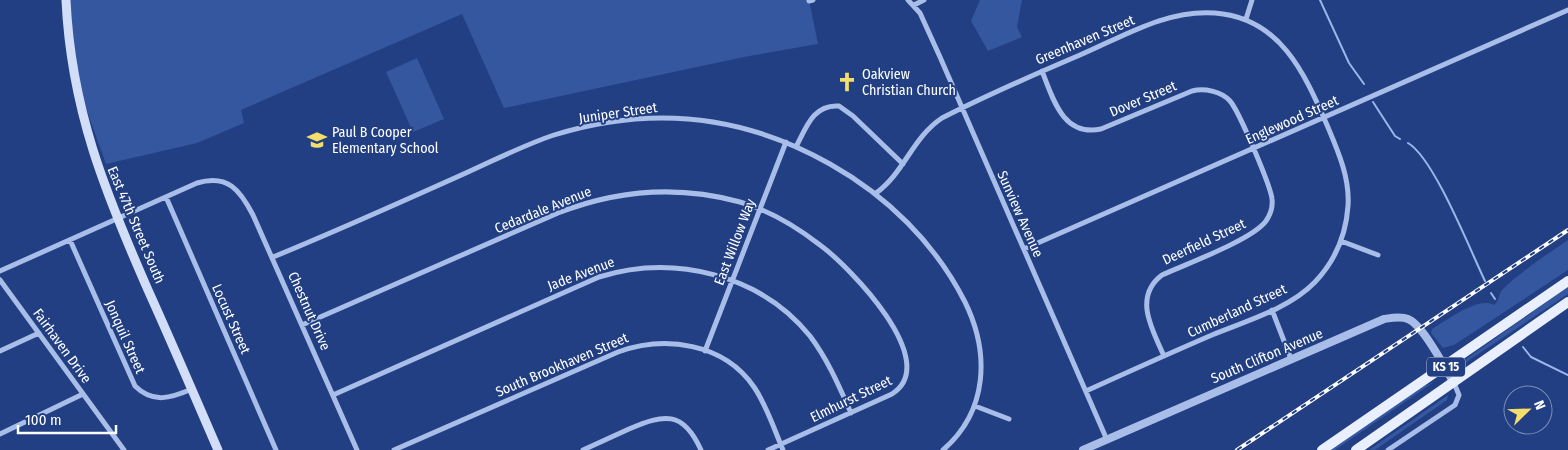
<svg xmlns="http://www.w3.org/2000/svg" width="1568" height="450" viewBox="0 0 1568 450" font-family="'Fira Sans Condensed',sans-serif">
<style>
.green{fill:#3557a0}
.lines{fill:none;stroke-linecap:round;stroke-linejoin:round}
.stream{stroke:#9bb6ea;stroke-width:2}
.minor{stroke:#a8bde8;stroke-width:5}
.tertiary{stroke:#a8bde8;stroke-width:8}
.secondary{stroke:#d2ddf7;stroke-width:9}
.primary{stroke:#eaeffe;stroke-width:10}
.rail-casing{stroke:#fff;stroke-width:4}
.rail{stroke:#213f82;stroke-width:2;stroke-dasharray:5.5;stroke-linecap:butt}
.labels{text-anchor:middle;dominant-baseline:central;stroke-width:4;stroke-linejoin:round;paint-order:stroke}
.shield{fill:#213f82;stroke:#bcc5da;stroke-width:1}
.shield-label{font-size:12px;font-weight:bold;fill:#fff}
.street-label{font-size:14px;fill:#fff;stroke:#213f82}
.poi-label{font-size:14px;fill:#fff;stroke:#213f82;text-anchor:start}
</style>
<rect width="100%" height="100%" fill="#213f82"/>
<path class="green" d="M67,0H809L818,44L744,57L504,108L462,14L241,110L244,123L197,143L106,164L73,72Z
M980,0H1022L1017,27L1022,37L988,51L971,21Z
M417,58L444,119L413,132L386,72Z
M1568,240V270L1454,345L1443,348L1431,333L1432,329C1446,321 1478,296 1494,305C1500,300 1498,293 1504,288C1523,270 1546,255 1568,240Z
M1568,287V294L1462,365L1463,361Z
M1434,382L1335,450H1329L1424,386Z
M1448,395L1447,400L1375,450H1369Z"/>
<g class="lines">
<path class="stream" d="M1320,0L1349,63L1364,84
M1373,102L1395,136L1400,139
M1408,143C1434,158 1470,250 1485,281
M1491,293L1495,299
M1523,347L1531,357L1568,375"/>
<path class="minor" d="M908,0L920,13L940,57L1107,440
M809,1L813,0
M914,5L924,0
M1246,19L1252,0
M1042,71C1053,99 1063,137 1101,129L1192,91C1204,88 1221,91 1230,101C1239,111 1271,187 1272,199C1273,207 1270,215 1266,221C1252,240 1186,264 1162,275C1133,297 1152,329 1164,356
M796,147C806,128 813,104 839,106L853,116L903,164
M876,193C904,173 913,137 942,118C987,95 1033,75 1080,55C1122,37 1167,9 1215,13C1280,18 1304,72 1327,125C1338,151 1350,178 1348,206C1346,235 1335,261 1315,282C1289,309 1246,321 1212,335C1170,353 1128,372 1086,391
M166,197L276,450
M70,240L135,386C153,404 171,398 192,389
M1341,241L1378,255
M1024,249L1568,10
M273,257C332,233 390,207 448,181C483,166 518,147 554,135C651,105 742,114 830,164C887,196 935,243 965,302C990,353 988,411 943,450
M0,271L197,183C228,174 240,190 253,215L357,450
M0,280L124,450
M1272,310L1291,359
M302,325L558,213C617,190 678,185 740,202C768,210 797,227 820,245C849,266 943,362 892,394L768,450
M0,351L39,333
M705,351L786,142
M333,395L599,277C673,254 760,274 810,336C828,360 839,386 851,413
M975,406L1009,419
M0,434L83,394
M394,450L618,352C665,335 724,343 754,387C767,406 774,429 783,450
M583,450C598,443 614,436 629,429C664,414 683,410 701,450
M1388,450L1455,405L1459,395L1454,383"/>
<path class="tertiary" d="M1083,450L1384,319C1391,318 1401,316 1408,319C1423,325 1445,368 1454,383"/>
<path class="secondary" d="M66,0C71,109 105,192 148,290C172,343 195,397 218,450"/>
<path class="primary" d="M1322,450L1568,281
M1356,450L1568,302"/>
<defs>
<path id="rail" d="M1237,450L1568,230"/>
</defs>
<use href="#rail" class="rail-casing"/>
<use href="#rail" class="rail"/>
</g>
<defs>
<symbol id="church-bare" viewBox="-9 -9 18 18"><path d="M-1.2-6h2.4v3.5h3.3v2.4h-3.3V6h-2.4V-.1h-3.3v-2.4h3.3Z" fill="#f5de69" stroke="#213f82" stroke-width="2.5" paint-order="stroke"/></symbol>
<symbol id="school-bare" viewBox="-9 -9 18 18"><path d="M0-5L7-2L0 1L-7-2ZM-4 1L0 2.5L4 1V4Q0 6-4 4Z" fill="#f5de69" stroke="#213f82" stroke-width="2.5" paint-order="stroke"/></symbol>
</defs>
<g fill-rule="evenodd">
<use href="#church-bare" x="833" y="68" width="28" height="28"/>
<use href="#school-bare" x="303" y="126" width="28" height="28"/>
</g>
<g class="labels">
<rect class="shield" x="1427" y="357.5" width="38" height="19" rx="4"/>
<g class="shield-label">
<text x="1446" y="367">KS 15</text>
</g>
<g class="street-label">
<text transform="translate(1085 40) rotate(-23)">Greenhaven Street</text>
<text transform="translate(1143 99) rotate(-23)">Dover Street</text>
<text transform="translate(618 113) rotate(-8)">Juniper Street</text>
<text transform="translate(1292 120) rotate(-24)">Englewood Street</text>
<text transform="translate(543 210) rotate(-22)">Cedardale Avenue</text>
<text transform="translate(1020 214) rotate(66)">Sunview Avenue</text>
<text transform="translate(136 225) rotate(67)">East 47th Street South</text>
<text transform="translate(735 242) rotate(-69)">East Willow Way</text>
<text transform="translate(1204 242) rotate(-25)">Deerfield Street</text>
<text transform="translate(581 274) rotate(-21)">Jade Avenue</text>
<text transform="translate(309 311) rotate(66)">Chestnut Drive</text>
<text transform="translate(1237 311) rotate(-25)">Cumberland Street</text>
<text transform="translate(231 319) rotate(66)">Locust Street</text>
<text transform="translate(125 337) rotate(66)">Jonquil Street</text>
<text transform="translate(62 346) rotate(54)">Fairhaven Drive</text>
<text transform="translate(1267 356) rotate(-23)">South Clifton Avenue</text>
<text transform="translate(562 365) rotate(-23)">South Brookhaven Street</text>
<text transform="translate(851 399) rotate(-26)">Elmhurst Street</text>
</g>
<g class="poi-label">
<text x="862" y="74">Oakview<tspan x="862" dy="16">Christian Church</tspan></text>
<text x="332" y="132">Paul B Cooper<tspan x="332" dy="16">Elementary School</tspan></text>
</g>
</g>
<g transform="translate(1528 410) rotate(67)"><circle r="24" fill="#213f82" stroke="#7a8cb4"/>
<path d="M0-4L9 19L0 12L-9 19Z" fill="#f5de69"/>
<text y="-8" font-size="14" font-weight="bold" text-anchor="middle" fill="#ffffff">N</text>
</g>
<path d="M18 425v8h98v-8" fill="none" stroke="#ffffff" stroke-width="2.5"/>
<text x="25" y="425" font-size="15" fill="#ffffff" stroke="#213f82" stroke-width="4" paint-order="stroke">100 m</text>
</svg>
